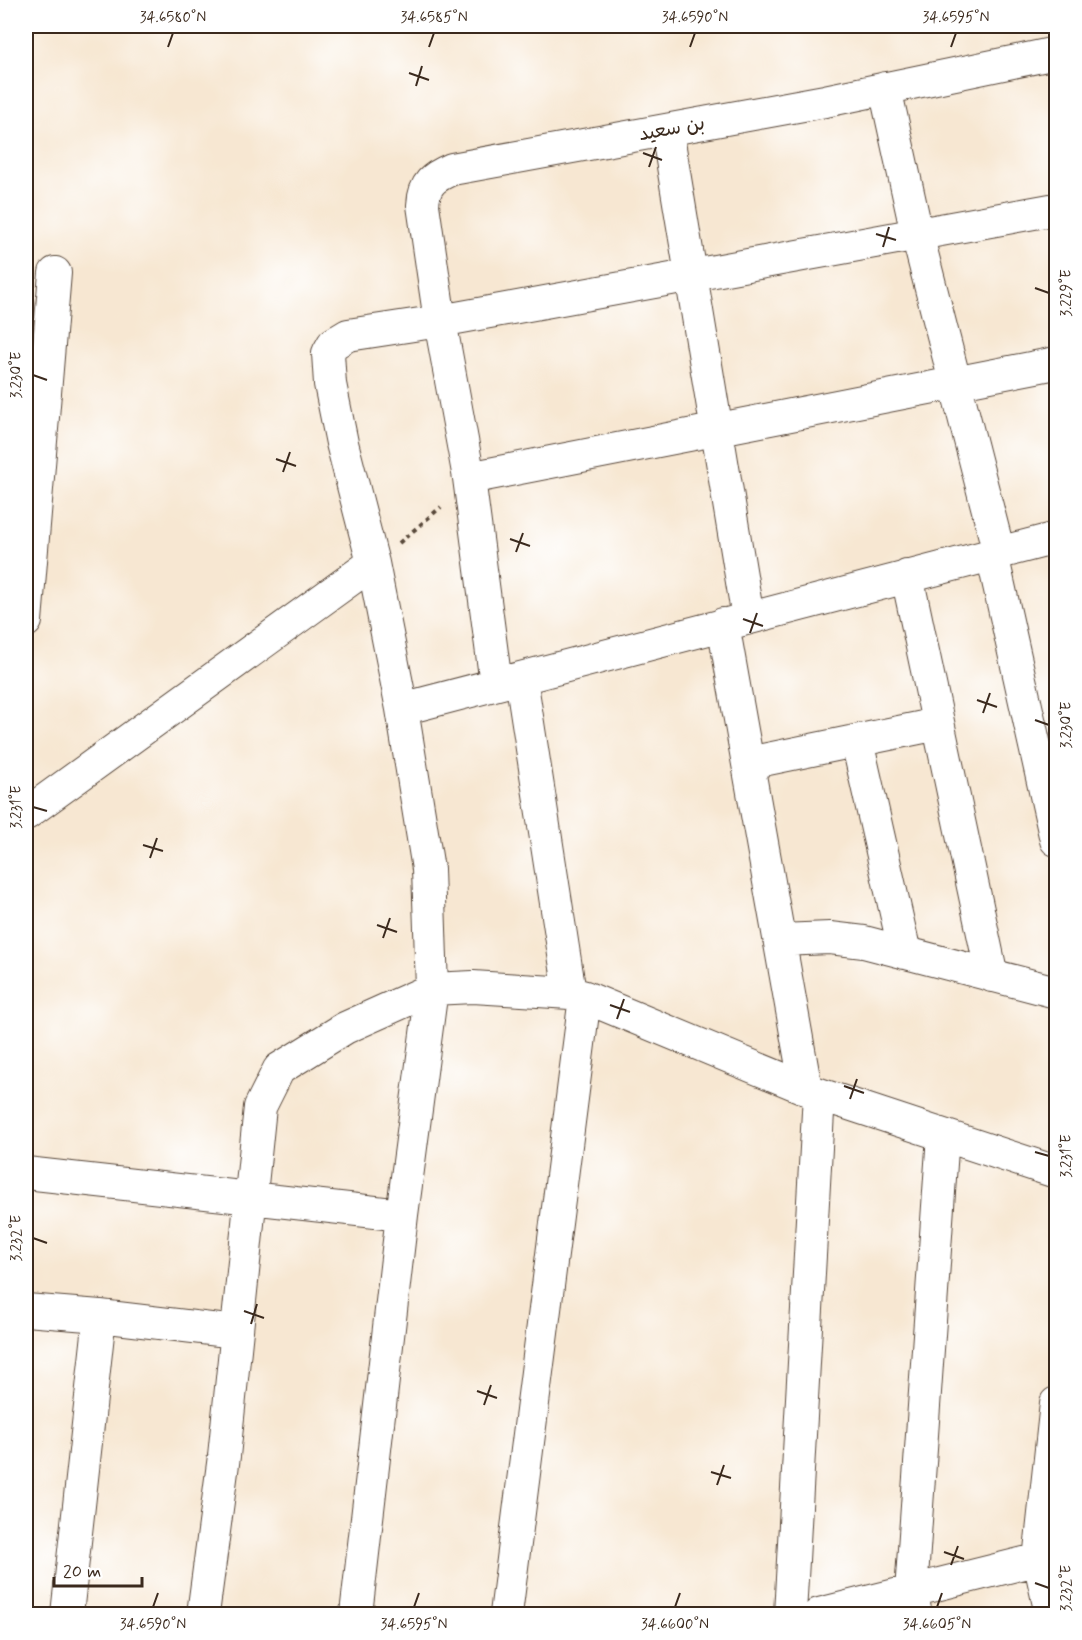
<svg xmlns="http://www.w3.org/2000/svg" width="1082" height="1640" viewBox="0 0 1082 1640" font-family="Mynerve,'Playpen Sans Arabic',sans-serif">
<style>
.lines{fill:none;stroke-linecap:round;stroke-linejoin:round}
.minor-casing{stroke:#574639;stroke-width:34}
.path{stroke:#574639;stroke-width:4;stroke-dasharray:4.5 4.5;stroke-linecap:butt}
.minor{stroke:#fff;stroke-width:32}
.ticks{fill:none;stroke:#3b2a1e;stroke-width:2}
.labels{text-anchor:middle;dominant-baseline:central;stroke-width:5;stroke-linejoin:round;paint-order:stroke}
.street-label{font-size:20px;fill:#3b2a1e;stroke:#fff}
.neatline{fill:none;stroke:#3b2a1e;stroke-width:2}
.ticks-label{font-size:15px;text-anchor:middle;fill:#3b2a1e}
</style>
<rect width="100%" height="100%" fill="#fff"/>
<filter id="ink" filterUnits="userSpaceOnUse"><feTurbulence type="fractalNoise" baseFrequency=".0167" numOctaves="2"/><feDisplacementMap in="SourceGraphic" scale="12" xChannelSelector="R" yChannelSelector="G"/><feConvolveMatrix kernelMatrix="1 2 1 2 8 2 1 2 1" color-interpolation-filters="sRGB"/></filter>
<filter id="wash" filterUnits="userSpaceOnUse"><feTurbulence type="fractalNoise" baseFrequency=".008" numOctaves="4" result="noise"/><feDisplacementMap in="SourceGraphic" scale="24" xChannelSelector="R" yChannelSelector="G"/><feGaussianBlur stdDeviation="1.35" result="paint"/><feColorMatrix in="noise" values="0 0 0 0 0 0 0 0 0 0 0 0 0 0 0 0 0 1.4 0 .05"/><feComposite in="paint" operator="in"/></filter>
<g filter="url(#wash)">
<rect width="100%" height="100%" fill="#f7e7d2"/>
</g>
<g filter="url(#ink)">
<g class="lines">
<defs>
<path id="minor" d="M885,88L917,234L999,553
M667,130L748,618
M469,478L1056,363
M992,554L1056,840
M907,576L992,976
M26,621L55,273
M723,624L806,1089
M521,678L570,993
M496,684L469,478L440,321L423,205C424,184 433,177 452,169L825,101L1056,53
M402,709L1056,538
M857,741L905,953
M748,763L938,724
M26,814L373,563
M780,940L830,938L864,942L1056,992
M26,1173L402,1215
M26,1310L100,1316L236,1332
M67,1614L100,1316
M203,1614L224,1456L260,1107L279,1069L345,1028L432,989L473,987L570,993L585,997
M356,1614L402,1215L432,989L428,869L402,709L373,563L342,443L330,384L328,353L333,344L348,335L440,321L1056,209
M506,1614L585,997L819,1094L1056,1172
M790,1614L819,1094
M819,1614L1056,1555
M916,1614L911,1592L943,1135
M1051,1614L1039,1560L1056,1403"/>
</defs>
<use href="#minor" class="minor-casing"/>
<path class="path" d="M399,543L441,507"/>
<use href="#minor" class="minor"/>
</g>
</g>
<path class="ticks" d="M168,47L173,33M429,47L434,33M690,47L695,33M951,47L956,33M409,73L429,80M416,86L422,66M643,153L662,160M649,167L656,147M876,234L896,240M883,247L889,227M1035,288L1049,293M33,375L47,380M276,459L296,466M283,472L290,452M510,539L530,546M516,552L523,533M743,619L763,626M750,633L757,613M977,700L997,707M983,713L990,693M1035,720L1049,725M33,807L47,811M143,845L163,851M150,858L157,838M377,925L397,932M383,938L390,918M610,1005L630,1012M617,1019L624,999M844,1086L864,1093M850,1099L857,1079M1035,1152L1049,1156M33,1238L47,1243M244,1311L264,1318M251,1324L257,1304M477,1391L497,1398M484,1405L491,1385M711,1472L731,1478M717,1485L724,1465M944,1552L964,1559M951,1565L958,1546M1035,1583L1049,1588M153,1607L158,1593M414,1607L419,1593M675,1607L680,1593M937,1607L942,1593"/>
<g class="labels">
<g class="street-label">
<text transform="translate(672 129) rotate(-10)">بن سعيد</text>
</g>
</g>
<rect width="1082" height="1640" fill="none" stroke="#fff" stroke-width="66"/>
<path d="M54 1577v9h88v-9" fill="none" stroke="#3b2a1e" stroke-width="3"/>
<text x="63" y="1577" font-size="18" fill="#3b2a1e" stroke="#ffffff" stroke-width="4.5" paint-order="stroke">20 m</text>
<rect x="33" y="33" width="1016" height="1574" class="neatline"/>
<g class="ticks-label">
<text x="173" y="22">34.6580°N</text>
<text x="434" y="22">34.6585°N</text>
<text x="695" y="22">34.6590°N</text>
<text x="956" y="22">34.6595°N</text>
<text transform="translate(1066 293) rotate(-90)" y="5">3.229°E</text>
<text transform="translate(16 375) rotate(-90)" y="5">3.230°E</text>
<text transform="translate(1066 725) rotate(-90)" y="5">3.230°E</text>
<text transform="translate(16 807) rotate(-90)" y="5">3.231°E</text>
<text transform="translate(1066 1156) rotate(-90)" y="5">3.231°E</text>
<text transform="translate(16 1238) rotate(-90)" y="5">3.232°E</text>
<text transform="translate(1066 1588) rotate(-90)" y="5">3.232°E</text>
<text x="153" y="1629">34.6590°N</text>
<text x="414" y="1629">34.6595°N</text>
<text x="675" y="1629">34.6600°N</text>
<text x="937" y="1629">34.6605°N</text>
</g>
</svg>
